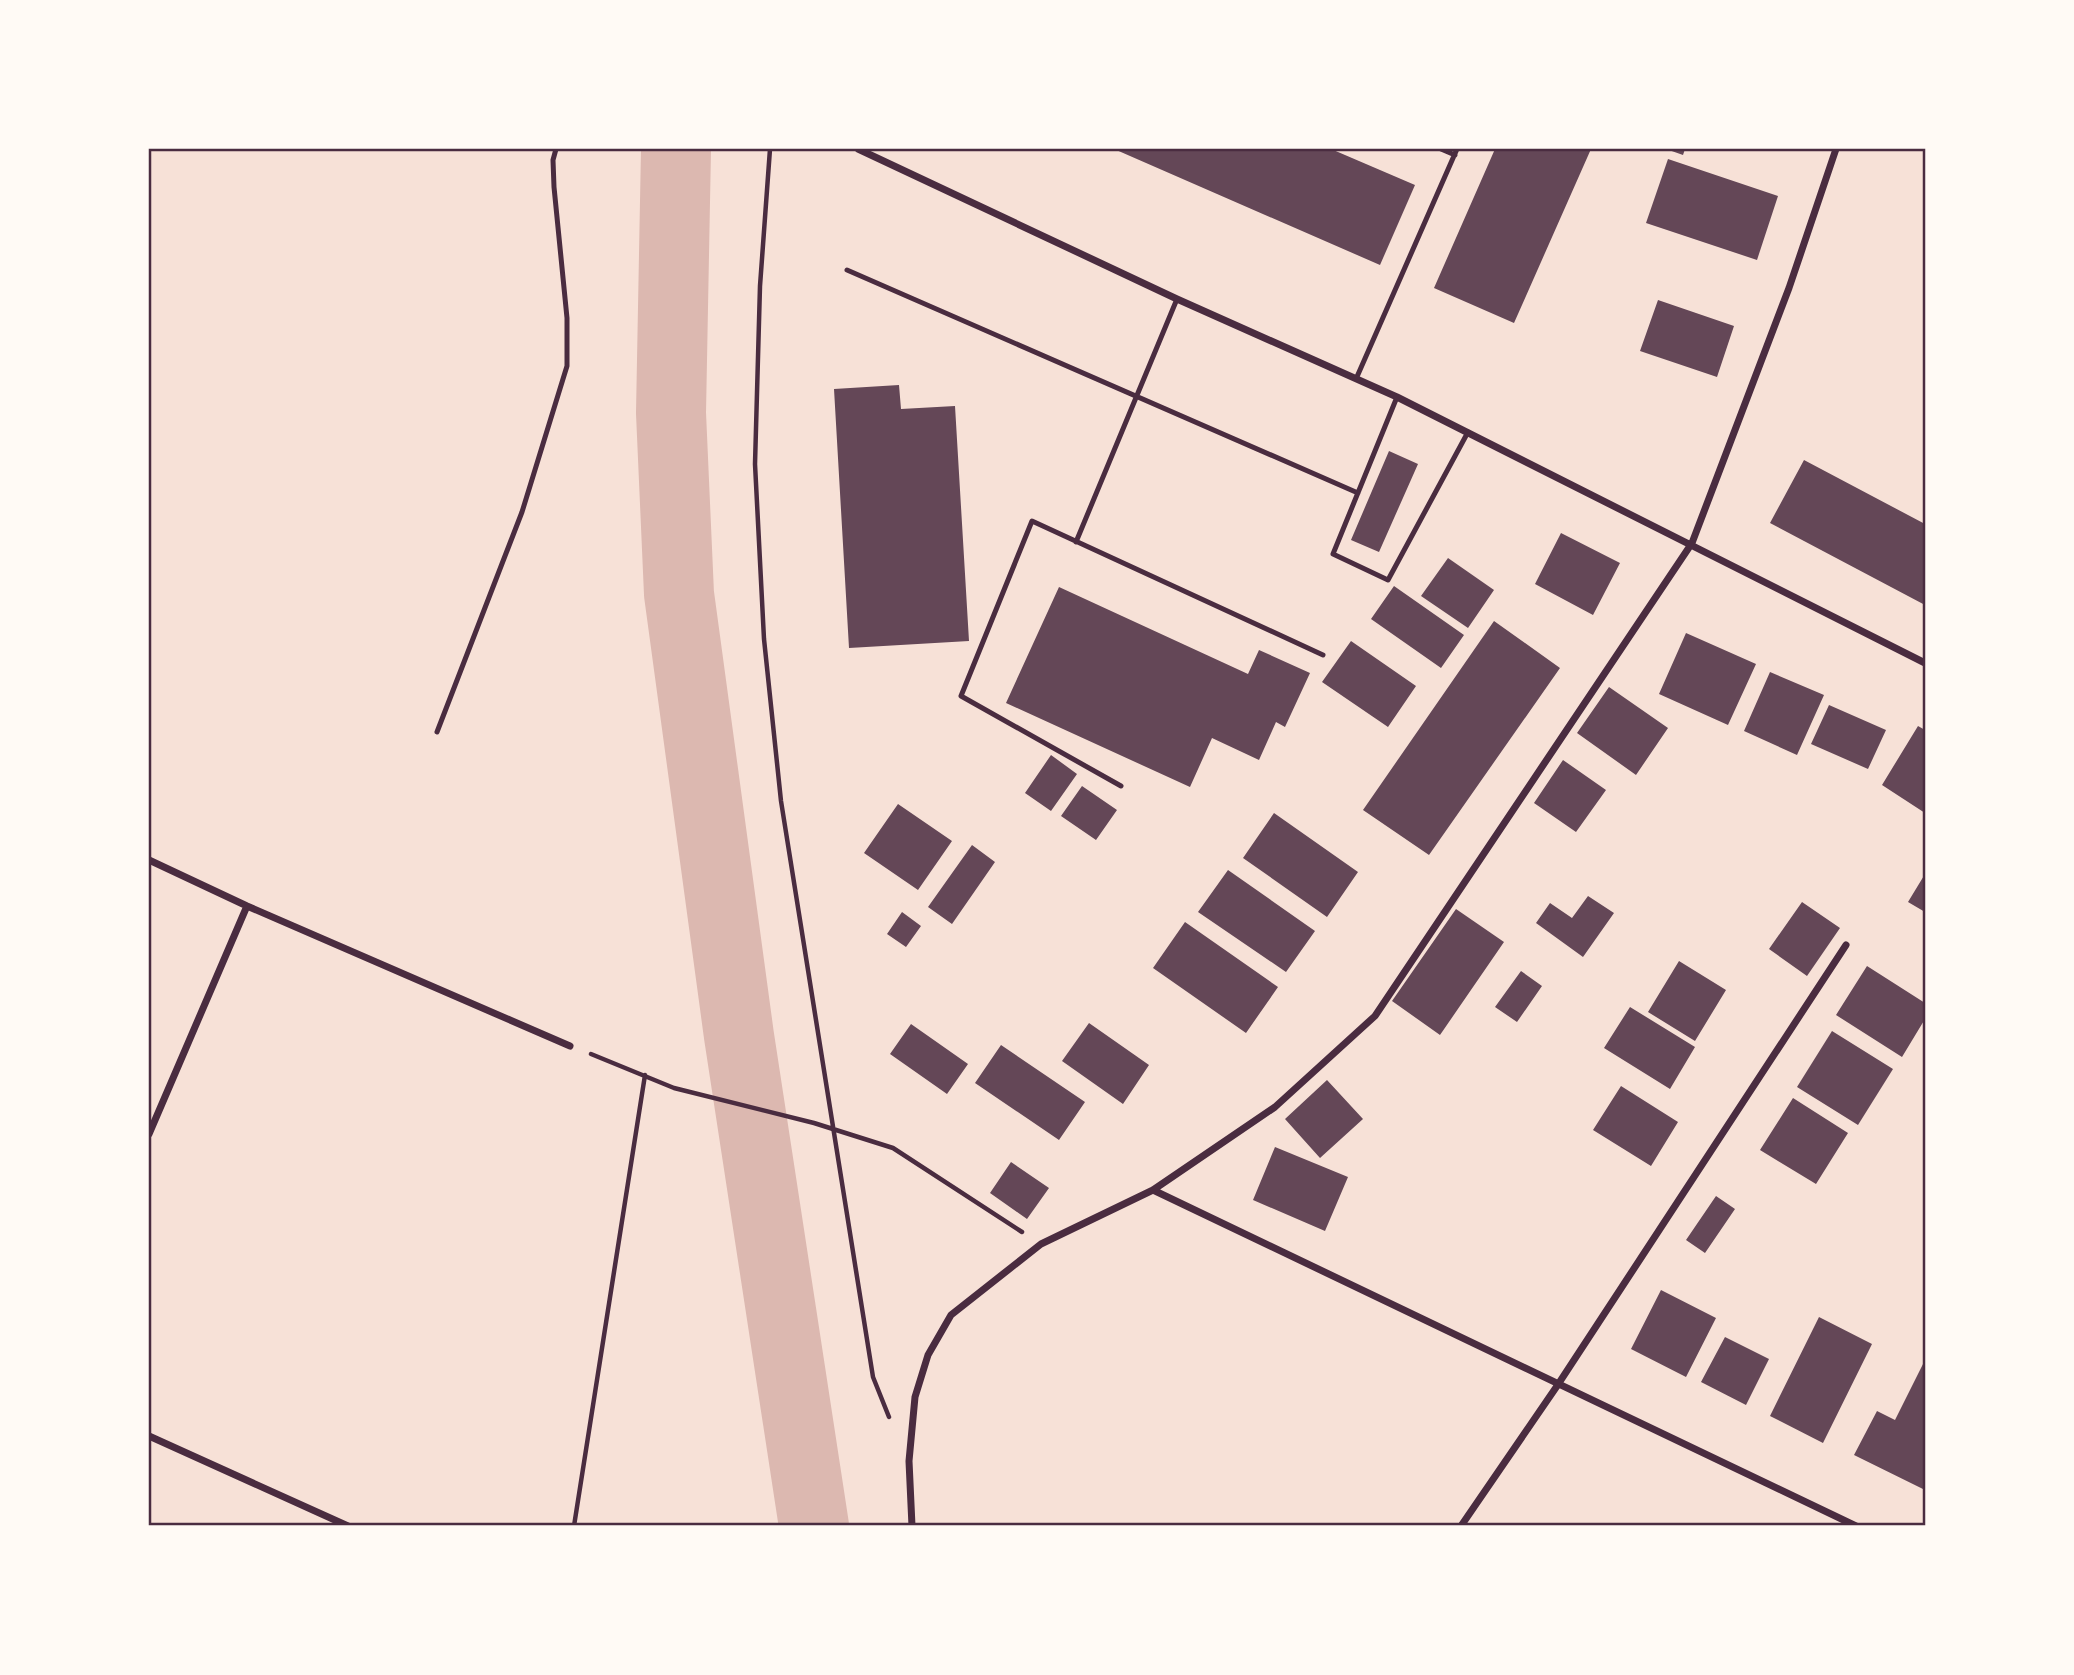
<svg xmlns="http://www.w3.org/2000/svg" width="2074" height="1675" viewBox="0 0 2074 1675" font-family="Ubuntu,sans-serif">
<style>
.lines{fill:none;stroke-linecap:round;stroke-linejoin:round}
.river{stroke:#dcb8b0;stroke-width:70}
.building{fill:#644757}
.path{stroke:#4a2c40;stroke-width:4.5}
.service{stroke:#4a2c40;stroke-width:5}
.minor{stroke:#4a2c40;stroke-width:7}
.neatline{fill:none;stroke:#4a2c40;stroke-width:2.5}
</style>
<rect width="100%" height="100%" fill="#f7e1d7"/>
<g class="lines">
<path class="river" d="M676,149L671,413L679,594L739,1036L814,1526"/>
</g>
<path class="building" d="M1114,149H1331L1415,185L1380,265Z
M1495,149H1591L1514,323L1434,288Z
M1666,149H1685L1683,155Z
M1668,159L1778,196L1757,260L1646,223Z
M1658,300L1734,326L1717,377L1640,351Z
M899,385L901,409L955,406L969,641L849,648L834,389Z
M1389,451L1418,464L1379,552L1351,540Z
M1804,460L1925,524V605L1770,523Z
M1561,533L1620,563L1593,615L1535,584Z
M1448,558L1494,590L1468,628L1421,596Z
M1394,586L1464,635L1441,668L1371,619Z
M1059,587L1248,674L1259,650L1310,673L1285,727L1276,722L1259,760L1212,738L1190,787L1006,703Z
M1494,621L1560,668L1429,855L1363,810Z
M1686,633L1756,664L1728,725L1659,694Z
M1351,641L1416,686L1388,727L1322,682Z
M1770,672L1824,695L1797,755L1744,731Z
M1609,687L1668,728L1636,775L1577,733Z
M1829,705L1886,730L1868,769L1811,744Z
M1918,726L1925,730V813L1882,785Z
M1051,755L1077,774L1051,811L1025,793Z
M1563,760L1606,790L1576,832L1534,803Z
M1082,786L1117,810L1096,840L1061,816Z
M898,804L952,841L918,890L864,853Z
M1274,813L1358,872L1327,917L1243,858Z
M972,845L995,862L952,924L928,907Z
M1228,870L1315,931L1286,972L1198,912Z
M1925,874V912L1908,902Z
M1588,896L1614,913L1583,957L1536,923L1550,903L1572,918Z
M1802,902L1840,928L1807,976L1769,949Z
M1456,909L1504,942L1440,1035L1392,1001Z
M902,912L921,926L906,947L887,934Z
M1185,922L1278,987L1246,1033L1153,968Z
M1679,961L1726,990L1695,1041L1648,1012Z
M1867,966L1925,1003V1019L1902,1057L1836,1015Z
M1521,971L1542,986L1517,1022L1495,1007Z
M1630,1007L1695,1047L1670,1089L1604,1048Z
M1089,1023L1149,1065L1123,1104L1062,1061Z
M911,1024L968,1064L947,1094L890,1054Z
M1832,1031L1893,1069L1858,1125L1797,1087Z
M1001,1045L1085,1102L1059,1140L975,1083Z
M1327,1080L1363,1119L1320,1158L1285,1119Z
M1621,1086L1678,1122L1651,1166L1593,1130Z
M1793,1098L1848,1133L1816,1184L1760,1150Z
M1275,1147L1348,1177L1325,1231L1253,1200Z
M1011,1162L1049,1188L1027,1219L990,1193Z
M1716,1196L1735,1209L1705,1253L1686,1240Z
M1661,1290L1716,1318L1686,1377L1631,1349Z
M1819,1317L1872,1344L1823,1443L1770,1416Z
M1725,1337L1769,1359L1746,1405L1701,1382Z
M1925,1360V1490L1854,1455L1877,1411L1895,1420Z"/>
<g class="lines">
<path class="path" d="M770,149L760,286L755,464L764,639L781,801L873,1377L889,1417
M591,1054L674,1088L814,1123L893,1148L1022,1232
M574,1526L645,1075"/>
<path class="service" d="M1441,149L1455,155
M847,270L1358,493
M1356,379L1457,149
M1397,397L1333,554L1388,580L1468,432
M1076,542L1177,299
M437,732L522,512L567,366V318L554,187L553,160L556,149
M1121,786L961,696L1032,521L1323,655"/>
<path class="minor" d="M858,149L1177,299L1397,397L1925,663
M149,860L247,906L570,1046
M149,1134L247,906
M1153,1190L1856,1526
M149,1436L348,1526
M912,1526L909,1461L915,1397L928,1355L951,1315L1041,1244L1153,1190L1275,1107L1375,1016L1692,543L1789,288L1836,149
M1461,1526L1557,1386L1846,945"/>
</g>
<rect width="2074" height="1675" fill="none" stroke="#fffaf5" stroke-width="301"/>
<rect x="150" y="150" width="1774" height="1374" class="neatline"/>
</svg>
